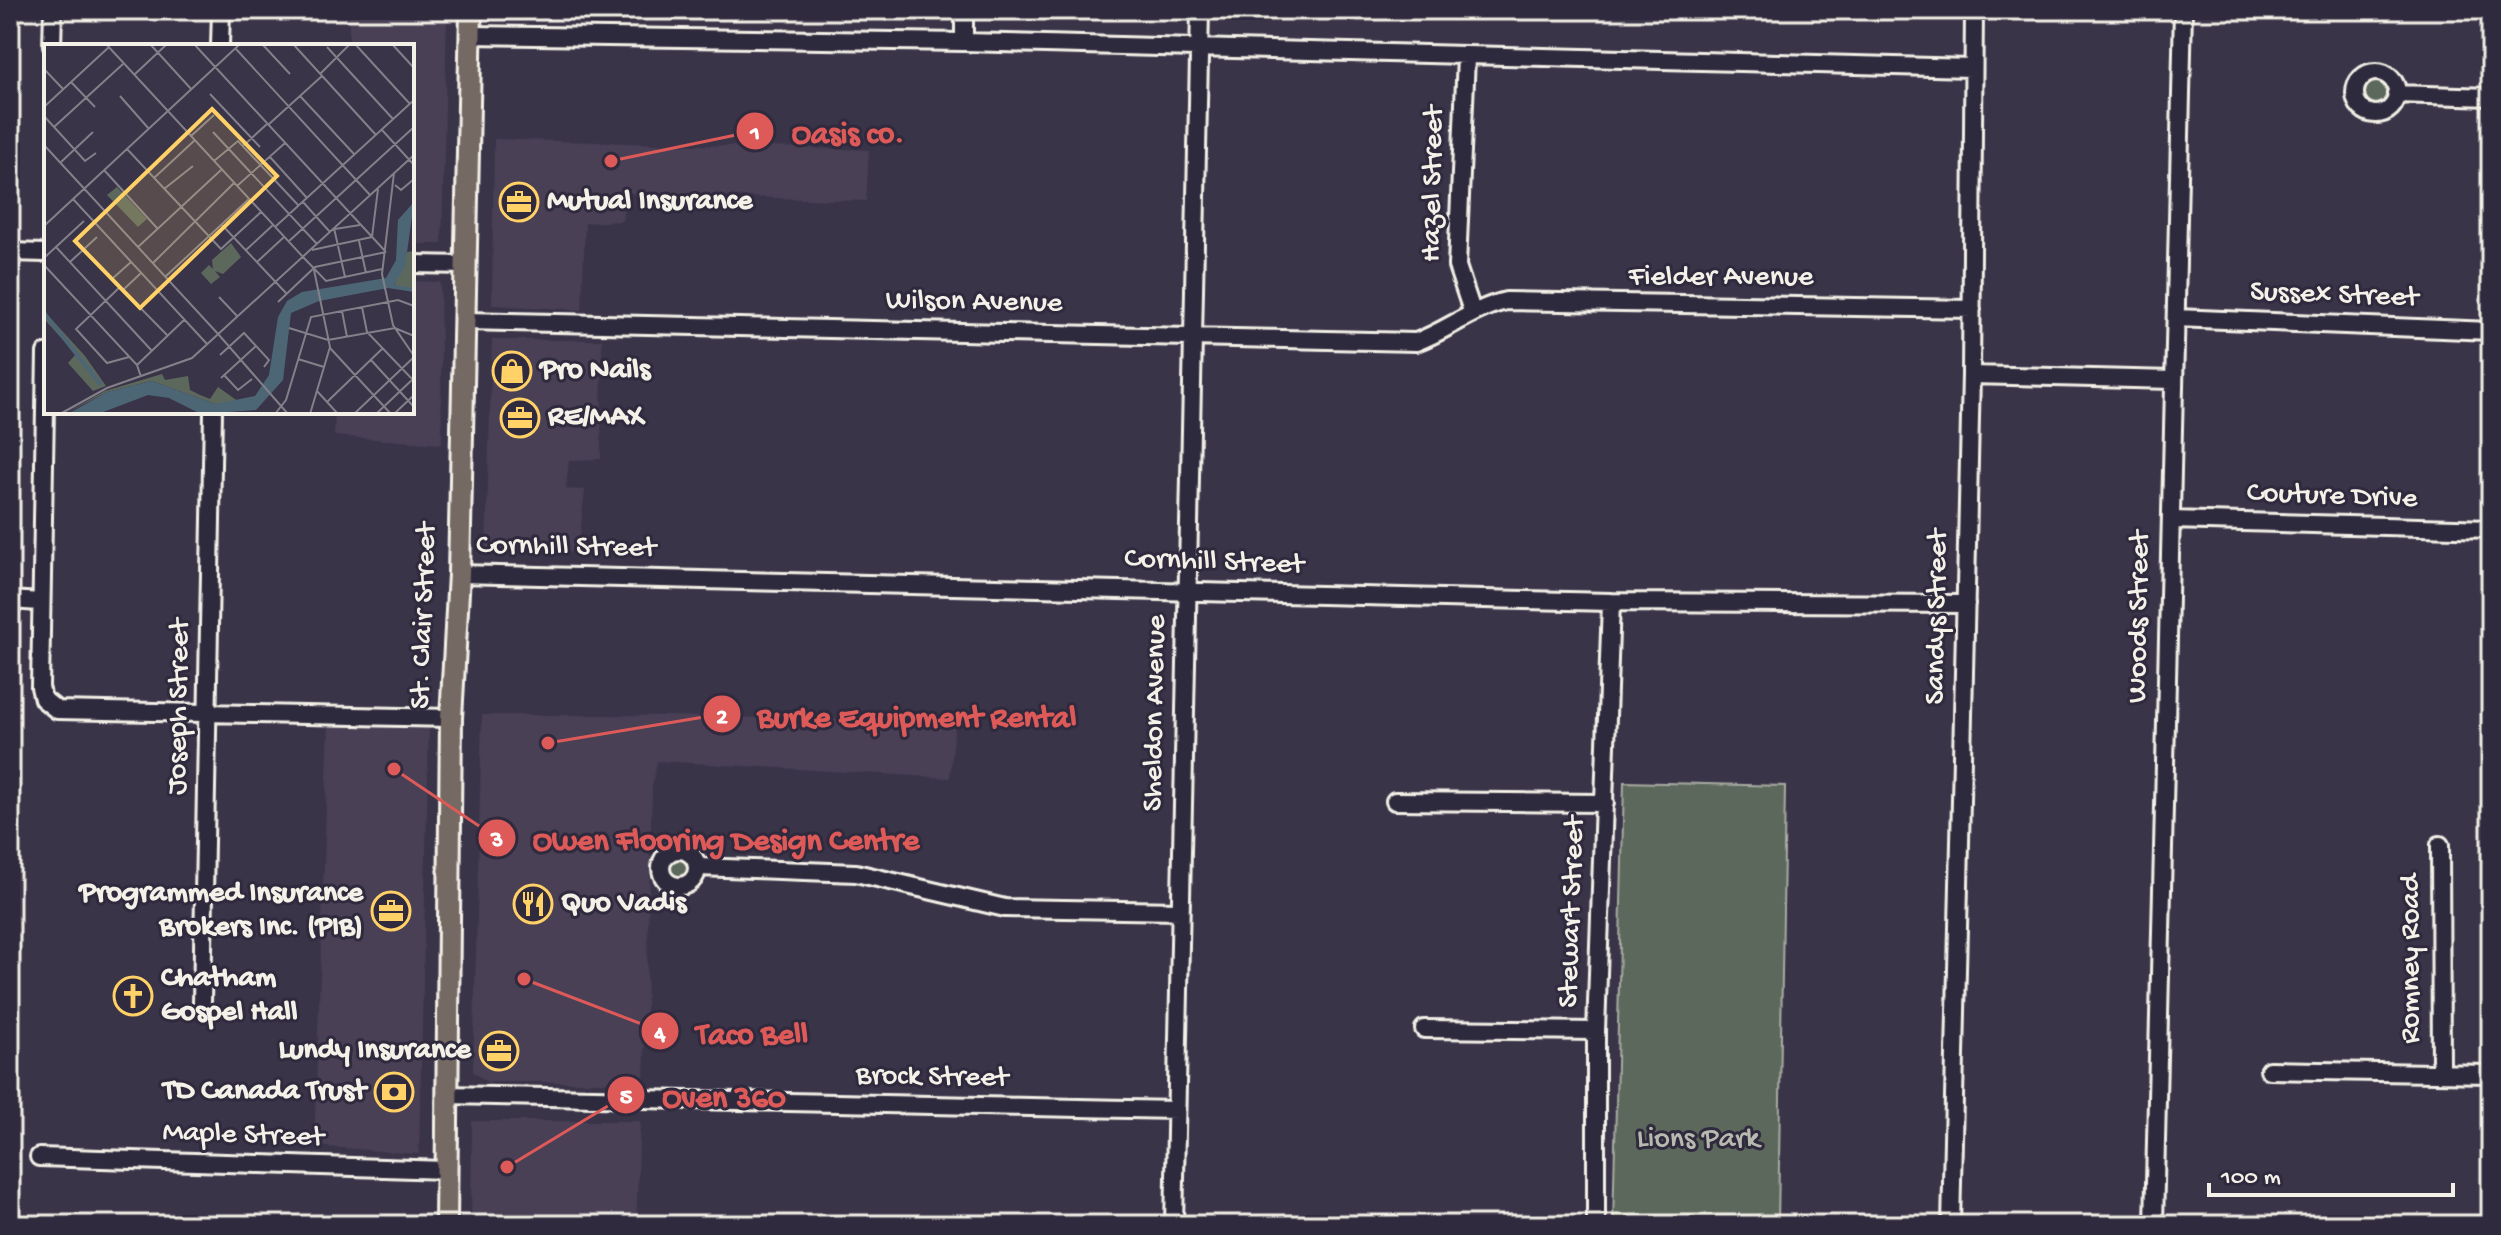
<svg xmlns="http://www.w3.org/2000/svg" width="2501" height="1235" viewBox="0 0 2501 1235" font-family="'Gochi Hand',sans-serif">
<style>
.built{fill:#484057}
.green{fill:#5d685d;stroke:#a8aca2;stroke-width:2}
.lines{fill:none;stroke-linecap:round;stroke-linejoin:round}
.minor-casing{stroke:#f4f1e8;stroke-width:22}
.major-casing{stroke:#f4f1e8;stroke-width:26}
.minor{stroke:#2f2a3d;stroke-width:16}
.major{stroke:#756964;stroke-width:20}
.labels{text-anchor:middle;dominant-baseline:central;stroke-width:6;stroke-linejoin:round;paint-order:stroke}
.street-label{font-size:30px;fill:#f4f1e8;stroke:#2f2a3d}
.poi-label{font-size:30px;font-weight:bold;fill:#f4f1e8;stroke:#2f2a3d;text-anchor:start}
.park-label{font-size:30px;fill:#b8bab0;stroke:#2f2a3d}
.inset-river{fill:none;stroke:#4d6676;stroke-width:4}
.inset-road{fill:none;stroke:#848089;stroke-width:2}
.view{fill:#ffd166;fill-opacity:0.15;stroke:#ffd166;stroke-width:4}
.inset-edge{fill:none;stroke:#f4f1e8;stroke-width:4}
.leader{fill:none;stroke:#de5a58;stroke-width:3}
.callout-dot{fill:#de5a58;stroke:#2f2a3d;stroke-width:3}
.mark-label{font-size:24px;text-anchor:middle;font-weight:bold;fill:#fff}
.callout-label{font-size:32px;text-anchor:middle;font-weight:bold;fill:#de5a58;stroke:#2f2a3d;stroke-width:6;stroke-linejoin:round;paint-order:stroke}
</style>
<rect width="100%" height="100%" fill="#3a3449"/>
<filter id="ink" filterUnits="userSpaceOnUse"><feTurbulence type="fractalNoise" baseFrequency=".0125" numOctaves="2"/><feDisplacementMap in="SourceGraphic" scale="16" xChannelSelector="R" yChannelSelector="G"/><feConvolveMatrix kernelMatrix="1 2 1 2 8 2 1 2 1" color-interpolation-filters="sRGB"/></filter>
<g filter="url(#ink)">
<path class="built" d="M349,10H447L442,244H412V46H349Z
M494,139L869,150L866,201L626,193L622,221L585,223L582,310L492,305Z
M412,281L440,282L442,444L334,436L335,412H412Z
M492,340H602L601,459L569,460L566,489L585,490L578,552H486Z
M482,715H612L955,722L950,778L657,761L652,787L644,1082H487L473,1072Z
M329,722H429L419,1154L314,1146Z
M472,1121H640L636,1225H471Z"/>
<path class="green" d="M2362 93a12 12 0 1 1 24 0a12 12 0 1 1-24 0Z
M1624,782L1785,786L1778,1225H1613Z
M667 868a13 13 0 1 1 26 0a13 13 0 1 1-26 0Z"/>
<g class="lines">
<defs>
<path id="minor" d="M470,35L964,42L1971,68
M964,42V10
M52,46L53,10
M220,46L221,10
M1466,57L1457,266L1472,311
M2355 93a21 21 0 1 1 42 0a21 21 0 1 1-42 0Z
M2396,94L2491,97
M10,252L46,253
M412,264L467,265
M2176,318L2491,331
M466,321L1416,342C1448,330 1472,309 1506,301L1972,309
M46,353L40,687L43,699L57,710L451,718
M1971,375L2173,380
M2171,520L2491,529
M459,574L1611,602L1966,604
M10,600L40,602
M1395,801L1605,803
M2440,845L2441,1072
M661 868a18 18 0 1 1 36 0a18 18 0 1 1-36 0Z
M698,867L856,873L1005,908L1180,911
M202,1003L213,412
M1424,1029L1596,1031
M2269,1070L2491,1074
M447,1095L1176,1110
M39,1157L445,1170
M1174,1225L1200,10
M1596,1225V1031L1611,602
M1951,1225L1971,375L1974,10
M2154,1225L2183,10"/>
<path id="major" d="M446,1225L451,718L459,574L471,10"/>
</defs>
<use href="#minor" class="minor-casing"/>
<use href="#major" class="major-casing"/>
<use href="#minor" class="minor"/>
<use href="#major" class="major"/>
</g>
</g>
<defs>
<symbol id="office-ring" viewBox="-11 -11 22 22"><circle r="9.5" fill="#2f2a3d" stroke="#ffd166" stroke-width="1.5"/><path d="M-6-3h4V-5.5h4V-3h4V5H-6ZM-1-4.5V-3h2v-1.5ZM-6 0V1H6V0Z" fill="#ffd166"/></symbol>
<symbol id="shop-ring" viewBox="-11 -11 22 22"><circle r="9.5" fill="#2f2a3d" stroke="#ffd166" stroke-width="1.5"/><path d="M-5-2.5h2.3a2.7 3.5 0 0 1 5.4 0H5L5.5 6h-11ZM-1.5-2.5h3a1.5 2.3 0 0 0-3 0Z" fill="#ffd166"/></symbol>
<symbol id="restaurant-ring" viewBox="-11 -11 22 22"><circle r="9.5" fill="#2f2a3d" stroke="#ffd166" stroke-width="1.5"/><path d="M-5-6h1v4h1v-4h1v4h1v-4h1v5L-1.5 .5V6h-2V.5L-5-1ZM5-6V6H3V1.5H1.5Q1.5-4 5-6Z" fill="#ffd166"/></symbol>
<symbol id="church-ring" viewBox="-11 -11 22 22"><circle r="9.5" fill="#2f2a3d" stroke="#ffd166" stroke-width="1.5"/><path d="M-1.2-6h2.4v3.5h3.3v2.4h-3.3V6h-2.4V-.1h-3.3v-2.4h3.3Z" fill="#ffd166"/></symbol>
<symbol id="bank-ring" viewBox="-11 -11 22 22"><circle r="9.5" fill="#2f2a3d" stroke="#ffd166" stroke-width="1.5"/><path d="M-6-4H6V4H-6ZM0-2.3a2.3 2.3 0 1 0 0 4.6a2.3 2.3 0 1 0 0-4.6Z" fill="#ffd166"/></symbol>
</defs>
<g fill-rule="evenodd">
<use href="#office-ring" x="497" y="180" width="44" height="44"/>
<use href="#shop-ring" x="490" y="349" width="44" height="44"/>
<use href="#office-ring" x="498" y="396" width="44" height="44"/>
<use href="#restaurant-ring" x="511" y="882" width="44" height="44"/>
<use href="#office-ring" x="369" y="889" width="44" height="44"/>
<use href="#church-ring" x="111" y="974" width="44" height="44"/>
<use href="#office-ring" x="477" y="1029" width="44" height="44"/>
<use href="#bank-ring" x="372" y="1070" width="44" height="44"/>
</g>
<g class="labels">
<g class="street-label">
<text transform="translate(1434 184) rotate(-89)">Hazel Street</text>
<text x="1721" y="278">Fielder Avenue</text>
<text transform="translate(2334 296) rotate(2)">Sussex Street</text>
<text transform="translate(974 303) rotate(1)">Wilson Avenue</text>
<text transform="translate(2332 497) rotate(2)">Couture Drive</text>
<text transform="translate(566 548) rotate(1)">Cornhill Street</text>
<text transform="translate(1214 563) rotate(2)">Cornhill Street</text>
<text transform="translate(425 616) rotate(-88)">St. Clair Street</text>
<text transform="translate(1938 617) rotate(-89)">Sandys Street</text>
<text transform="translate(2140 617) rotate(-89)">Woods Street</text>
<text transform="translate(180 707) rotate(-89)">Joseph Street</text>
<text transform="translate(1156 713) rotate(-89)">Sheldon Avenue</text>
<text transform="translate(1573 912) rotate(-88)">Stewart Street</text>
<text transform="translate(2412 959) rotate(-90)">Romney Road</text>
<text transform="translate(932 1078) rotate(1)">Brock Street</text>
<text transform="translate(243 1136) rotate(2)">Maple Street</text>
</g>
<g class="poi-label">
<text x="547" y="202">Mutual Insurance</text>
<text x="540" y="371">Pro Nails</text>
<text x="548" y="418">RE/MAX</text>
<text x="363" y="894" text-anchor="end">Programmed Insurance<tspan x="363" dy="34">Brokers Inc. (PIB)</tspan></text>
<text x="561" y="904">Quo Vadis</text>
<text x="161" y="979">Chatham<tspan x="161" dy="34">Gospel Hall</tspan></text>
<text x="471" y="1051" text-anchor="end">Lundy Insurance</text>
<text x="366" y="1092" text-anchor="end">TD Canada Trust</text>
</g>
<g class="park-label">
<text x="1698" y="1140">Lions Park</text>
</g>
</g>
<g transform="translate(44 44)">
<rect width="370" height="370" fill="#3a3449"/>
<path d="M73,143L103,175L94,183L63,151ZM187,199L197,213L179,230L171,227L176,233L167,240L157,229L165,221L169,225L168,216ZM370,207V245L350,242L363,208ZM0,267L41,312L62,342L49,347L24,319L32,310L0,275ZM118,330L121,336L144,332L146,346L156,351L166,355L174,343L195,358L171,360L108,337L63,348L21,370L61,347Z" fill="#5d685d"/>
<path d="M370,158L361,223L350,241L369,244L370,248L344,244L275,257L247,269L239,336L212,366L157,370L125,354L104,351L54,370H24L63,348L108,337L171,360L211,352L225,331L234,273L243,257L258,248L342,234L352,216L354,176Z" fill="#4d6676"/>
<path class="inset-river" d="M0,269L57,341"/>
<path class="inset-road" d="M62,0L259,213M106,0L148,46M150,0L342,208M249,0L332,91M311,0L366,60M348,0L370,24M219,1L246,30M283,3L349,75M192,5L326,151M0,25L19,45M276,30L306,0M90,31L123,0M27,38L51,63M166,50L216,103M76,52L105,85M256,52L310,110M0,63L65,3M0,72L41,117L52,109M224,81L278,32M10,83L79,20M338,86L370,121M169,88L273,200M147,92L170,71M0,101L175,291M199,102L223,80M83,105L177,205L217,168M226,113L263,154M170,117L194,97L255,162M16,119L49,88M60,126L113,184M350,129L338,230L349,281L370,312M110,134L151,96M351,141L357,146L370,135M193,142L241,99M120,145L149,122M29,155L163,300M259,158L286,188M178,181L242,249M0,182L196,0M231,183L370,56M290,184L301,233M291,185L316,181M328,193L334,145M315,197L322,229M244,198L370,83M12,203L108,307M94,203L177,126M202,206L229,181M268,206L328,193M259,213L282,237L338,225M0,214L40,177M26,218L53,193M213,218L240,193M109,219L190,139M0,221L93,321L97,333M64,231L124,292M122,232L205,155M68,235L87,218M76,243L32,285L63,319L85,313M79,246L97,229M175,253L194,273M234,258L271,223L342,208M318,263L323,288L370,337M298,267L303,293M245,284L284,296L351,284L370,292M175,291L244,370M286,304L347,370M176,311L200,289L225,316L220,323M254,315L280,323M327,316L370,363M93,321L140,276M180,331L194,346L208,335M177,334L212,302M273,347L294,370M283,358L339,304M16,370L63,344L148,314L370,111M231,370L242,356L267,273L354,256L370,262M266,370L286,303L270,226M310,370L370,313M332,370L370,334M350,370L370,351"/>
<path class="view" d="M168,65L233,132L96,264L31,197Z"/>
<rect width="370" height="370" class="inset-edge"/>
</g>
<path class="leader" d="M611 161L755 131M548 743L722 714M394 769L497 838M524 979L660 1031M507 1167L626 1095"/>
<g class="callout-dot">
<circle cx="611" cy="161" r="8"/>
<circle cx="548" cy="743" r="8"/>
<circle cx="394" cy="769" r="8"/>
<circle cx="524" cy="979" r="8"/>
<circle cx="507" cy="1167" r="8"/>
<circle cx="755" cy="131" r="20"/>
<circle cx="722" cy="714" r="20"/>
<circle cx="497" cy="838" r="20"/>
<circle cx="660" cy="1031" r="20"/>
<circle cx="626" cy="1095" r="20"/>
</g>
<g class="mark-label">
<text x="755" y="139">1</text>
<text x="722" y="723">2</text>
<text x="497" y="846">3</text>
<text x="660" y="1040">4</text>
<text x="626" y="1103">5</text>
</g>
<g class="callout-label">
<text x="848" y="142">Oasis co.</text>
<text x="917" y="726">Burke Equipment Rental</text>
<text x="726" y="849">Owen Flooring Design Centre</text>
<text x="752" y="1043">Taco Bell</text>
<text x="724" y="1106">Oven 360</text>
</g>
<rect width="2501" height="1235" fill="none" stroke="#2f2a3d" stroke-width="40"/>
<rect x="20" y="20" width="2461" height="1195" fill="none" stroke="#f4f1e8" stroke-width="3" filter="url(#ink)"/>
<path d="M2209 1183v12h244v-12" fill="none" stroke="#f4f1e8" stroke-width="4"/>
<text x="2221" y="1183" font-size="24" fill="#f4f1e8" stroke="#2f2a3d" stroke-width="6" paint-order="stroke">100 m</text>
</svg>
